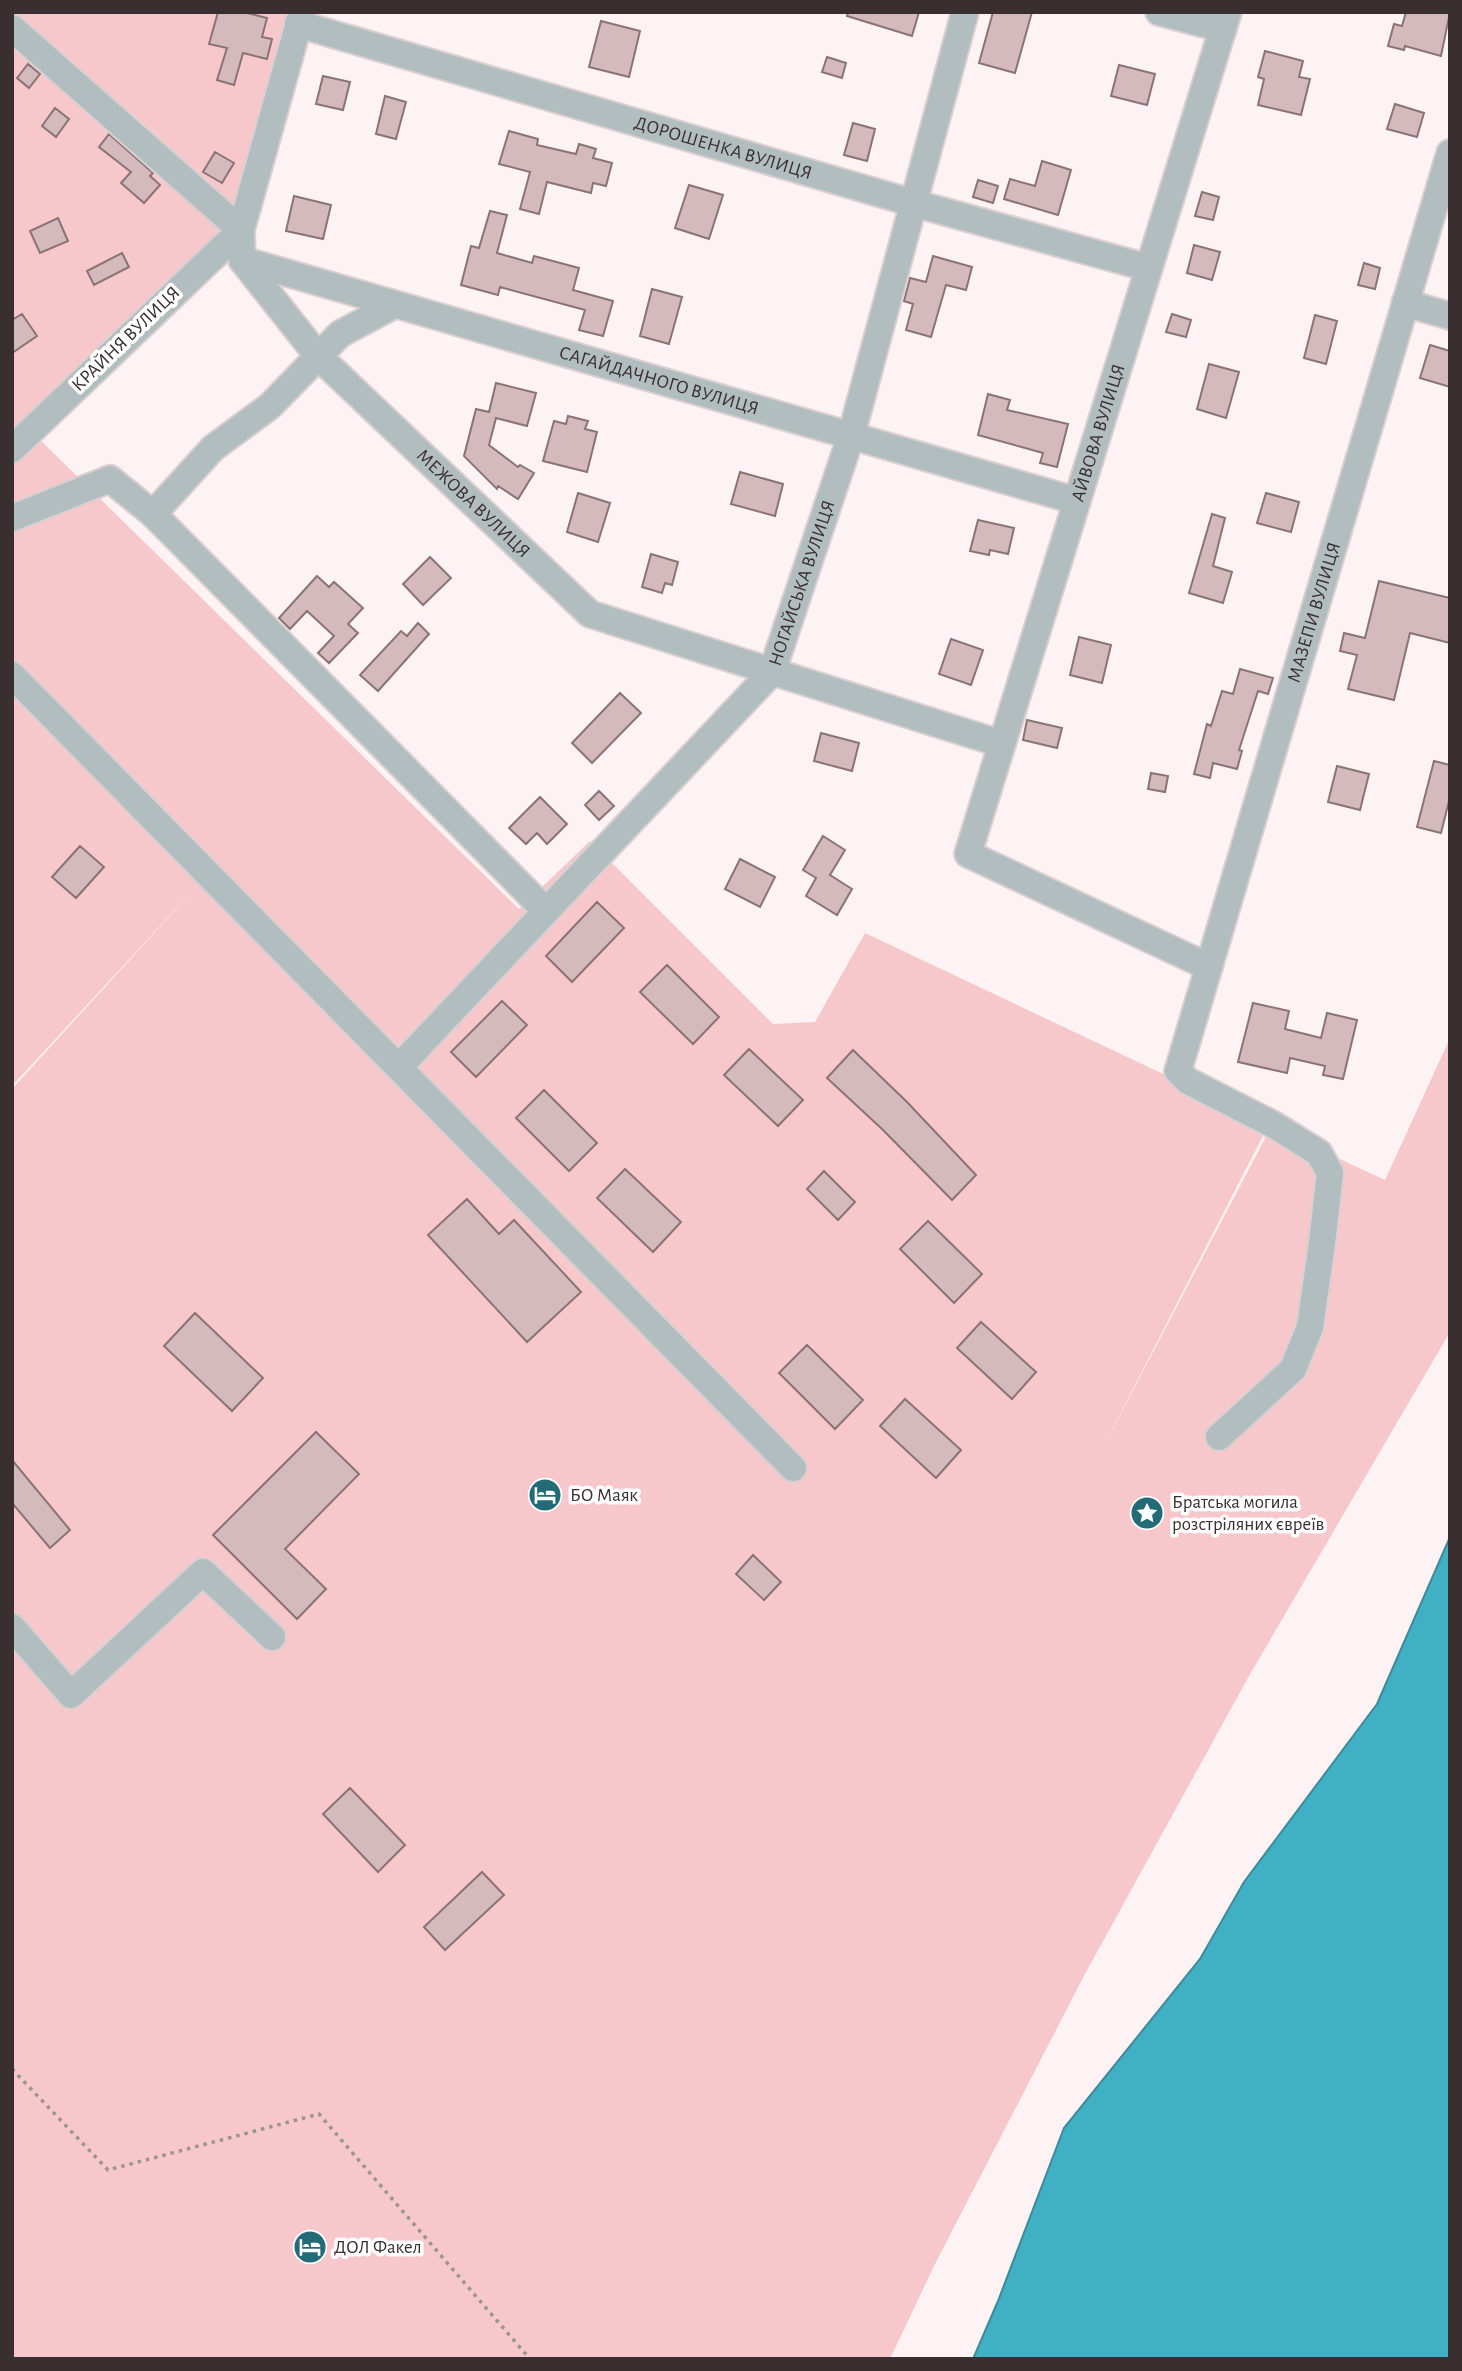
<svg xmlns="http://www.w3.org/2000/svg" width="1462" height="2371" viewBox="0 0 1462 2371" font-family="'Alegreya Sans',sans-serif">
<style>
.green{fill:#f6c7cb}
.water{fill:#40b1c5;stroke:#3e8a98;stroke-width:2}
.building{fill:#d4babc;stroke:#8b7375;stroke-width:2}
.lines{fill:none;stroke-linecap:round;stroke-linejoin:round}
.minor-casing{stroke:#dbd0d1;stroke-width:30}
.path{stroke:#9e9394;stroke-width:3.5;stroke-dasharray:3.5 5;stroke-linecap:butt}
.minor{stroke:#b1bdbf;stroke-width:26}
.labels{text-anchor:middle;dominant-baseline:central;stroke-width:7;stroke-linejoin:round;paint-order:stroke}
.street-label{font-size:19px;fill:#392f30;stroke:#fff}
.poi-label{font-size:19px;fill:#392f30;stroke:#fff;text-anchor:start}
</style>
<rect width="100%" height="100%" fill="#fef3f4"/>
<path class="green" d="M12,12H302L241,230L12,449Z
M32,432L519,909L590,841L773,1024L815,1022L865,933L1269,1124L1098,1457L1271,1127L1385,1180L1450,1038V1332L1249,1676L1085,1974L935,2264L890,2359H12V1089L209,873L12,1086V452Z"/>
<path class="water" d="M1450,1537V2359H973L998,2301L1064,2128L1200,1959L1244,1882L1377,1704Z"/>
<path class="building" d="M218,12H243L267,18L262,37L272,39L267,59L243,53L234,85L217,80L227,48L209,44Z
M848,12H919L912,36L847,16Z
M993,12H1032L1015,73L979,63Z
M1406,12H1450L1441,56L1405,46L1404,50L1388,46L1394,24L1402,26Z
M601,21L640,31L629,77L589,67Z
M1265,51L1303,61L1299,77L1310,79L1301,115L1258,105L1264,79L1258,77Z
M827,57L846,63L842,78L822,72Z
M28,64L40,74L29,88L17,78Z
M1119,65L1155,74L1147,105L1111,96Z
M323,76L350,82L343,110L316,104Z
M385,96L406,102L396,139L376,134Z
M1395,104L1424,113L1417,137L1387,129Z
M55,108L69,119L56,137L42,126Z
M853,123L875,129L867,161L844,155Z
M509,131L538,139L537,145L576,154L579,144L596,149L593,158L612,163L606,186L593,183L591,193L547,182L539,214L520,209L530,172L499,164Z
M109,134L153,173L150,176L160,185L144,203L121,183L131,172L99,147Z
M215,152L234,163L222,183L203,172Z
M1042,161L1071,170L1058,215L1004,199L1010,179L1035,186Z
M978,180L998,186L993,203L973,197Z
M689,185L723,195L709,239L675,228Z
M1202,192L1219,197L1213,220L1195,216Z
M294,196L331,205L323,239L286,231Z
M490,211L507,215L497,253L532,263L534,256L579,268L573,290L613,301L603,336L579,330L585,310L500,287L498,295L461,285L471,246L479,248Z
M58,218L68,241L40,253L30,231Z
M1194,245L1220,252L1212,280L1187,273Z
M122,253L129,267L94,285L87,271Z
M933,256L972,267L966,290L946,285L931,337L906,330L913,304L904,301L910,278L926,282Z
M1364,263L1380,268L1375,289L1358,285Z
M652,289L682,297L669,344L640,336Z
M22,314L37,336L12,353V320Z
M1172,314L1191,320L1186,337L1166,332Z
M1315,315L1337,321L1326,364L1304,358Z
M1430,345L1450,351V387L1420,378Z
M1209,364L1239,372L1226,418L1197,409Z
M496,383L536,393L527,426L496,418L489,445L518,467L520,465L534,473L518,499L498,486L497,489L464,456L476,409L489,412Z
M988,394L1010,400L1007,410L1068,424L1057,467L1040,463L1043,453L978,435Z
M568,416L588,421L585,429L597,432L587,472L543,461L554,421L566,424Z
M740,472L783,484L775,516L731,504Z
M578,493L610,503L598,542L567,532Z
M1266,493L1299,502L1291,532L1257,523Z
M1212,514L1225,518L1213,566L1232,572L1223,603L1189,593Z
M978,520L1014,528L1008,554L990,550L989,555L970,551Z
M651,554L678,562L672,585L665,583L662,593L642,587Z
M430,557L451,578L423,605L403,584Z
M317,576L329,587L334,582L363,608L348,624L358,633L329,663L318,653L334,636L307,611L290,629L279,618Z
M1379,581L1450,598V643L1410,633L1394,700L1348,689L1357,655L1340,651L1344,633L1365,638Z
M418,623L429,634L378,691L360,675L401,631L407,636Z
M1079,637L1111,645L1102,683L1070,675Z
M951,639L983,650L971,685L939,674Z
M1240,669L1273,678L1268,694L1258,691L1239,750L1242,751L1237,769L1213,763L1210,778L1194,774L1207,724L1211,726L1222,691L1233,694Z
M620,693L641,713L592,763L572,743Z
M1027,720L1062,728L1057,748L1023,740Z
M821,733L859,743L852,771L814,761Z
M1434,761L1450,765V797L1441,833L1417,827Z
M1337,766L1369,774L1360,810L1328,802Z
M1151,773L1168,776L1165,792L1148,789Z
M599,791L614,806L599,820L585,805Z
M540,797L567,824L547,844L537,833L526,844L509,828Z
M823,836L845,850L830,875L852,889L837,915L806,896L816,878L803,870Z
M80,846L104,867L76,898L52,877Z
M740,859L775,877L760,907L725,889Z
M597,902L624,928L572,982L546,956Z
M667,965L719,1017L693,1044L640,992Z
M502,1001L527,1025L476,1077L451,1052Z
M1253,1003L1289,1011L1285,1029L1321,1038L1327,1013L1357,1020L1343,1079L1323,1075L1325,1066L1290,1058L1287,1073L1238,1062Z
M749,1049L803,1100L778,1126L724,1075Z
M853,1050L907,1102L976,1175L952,1200L882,1129L827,1078Z
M544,1090L597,1143L569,1171L516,1118Z
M625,1169L681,1222L653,1252L597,1198Z
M824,1171L855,1202L838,1220L807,1189Z
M467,1199L499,1234L514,1220L581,1292L527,1342L428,1235Z
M928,1221L982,1274L954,1303L900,1249Z
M195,1313L263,1378L232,1411L164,1346Z
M981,1322L1036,1372L1012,1399L957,1348Z
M807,1345L863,1400L835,1429L779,1373Z
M905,1399L961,1450L936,1478L880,1426Z
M316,1432L359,1474L285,1549L326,1589L297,1619L213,1535Z
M12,1460L70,1530L50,1548L12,1503Z
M753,1555L781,1582L764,1600L736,1574Z
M350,1788L405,1845L378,1872L323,1814Z
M482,1872L504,1895L445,1950L424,1927Z"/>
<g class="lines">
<defs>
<g id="minor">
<path id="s1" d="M302,12L241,230L242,260L318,356L590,614L1002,744"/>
<path d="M1159,12L1223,29"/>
<path id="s2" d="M298,24L913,203L1149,268"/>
<path d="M12,28L241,230L12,449"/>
<path id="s3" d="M242,260L1077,501"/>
<path d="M1405,303L1450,316"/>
<path d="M153,514L546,911"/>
<path d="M12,518L110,479L153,514L213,448L270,406L340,334L394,305"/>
<path d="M12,675L793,1468"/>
<path id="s4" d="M1209,967L968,854L1228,12"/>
<path id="s5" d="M399,1067L772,672L851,436L965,12"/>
<path id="s6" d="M1219,1437L1293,1369L1310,1327L1322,1243L1330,1173L1319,1153L1274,1125L1188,1081L1178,1071L1450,153"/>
<path d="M12,1627L71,1695L203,1572L272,1637"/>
</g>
</defs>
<use href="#minor" class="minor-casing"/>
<path class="path" d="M12,2069L108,2170L319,2114L530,2359"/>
<use href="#minor" class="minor"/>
</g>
<defs>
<symbol id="hotel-disc" viewBox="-11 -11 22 22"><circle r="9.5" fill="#226b77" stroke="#fff"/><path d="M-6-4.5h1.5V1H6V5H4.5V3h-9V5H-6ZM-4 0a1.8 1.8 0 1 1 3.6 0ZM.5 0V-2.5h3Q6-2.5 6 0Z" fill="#fff"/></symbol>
<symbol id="sight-disc" viewBox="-11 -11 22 22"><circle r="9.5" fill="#226b77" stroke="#fff"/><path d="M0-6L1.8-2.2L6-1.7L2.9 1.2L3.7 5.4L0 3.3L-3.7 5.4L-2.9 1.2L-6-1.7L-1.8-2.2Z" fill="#fff"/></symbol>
</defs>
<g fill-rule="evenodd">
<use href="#hotel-disc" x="526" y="1476" width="38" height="38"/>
<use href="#sight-disc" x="1128" y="1494" width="38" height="38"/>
<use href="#hotel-disc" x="291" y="2228" width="38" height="38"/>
</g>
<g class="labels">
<g class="street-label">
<text stroke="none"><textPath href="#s2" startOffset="443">ДОРОШЕНКА ВУЛИЦЯ</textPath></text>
<text transform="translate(126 339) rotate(-44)">КРАЙНЯ ВУЛИЦЯ</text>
<text stroke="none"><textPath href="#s3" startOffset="434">САГАЙДАЧНОГО ВУЛИЦЯ</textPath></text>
<text stroke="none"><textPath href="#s4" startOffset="707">АЙВОВА ВУЛИЦЯ</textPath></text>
<text stroke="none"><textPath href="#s1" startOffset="593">МЕЖОВА ВУЛИЦЯ</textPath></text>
<text stroke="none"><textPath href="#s5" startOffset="637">НОГАЙСЬКА ВУЛИЦЯ</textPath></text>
<text stroke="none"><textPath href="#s6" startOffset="966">МАЗЕПИ ВУЛИЦЯ</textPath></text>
</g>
<g class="poi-label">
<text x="570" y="1495">БО Маяк</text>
<text x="1172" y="1502">Братська могила<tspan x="1172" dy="22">розстріляних євреїв</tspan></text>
<text x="334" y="2247">ДОЛ Факел</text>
</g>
</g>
<rect width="1462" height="2371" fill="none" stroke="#392f30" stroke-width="28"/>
</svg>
